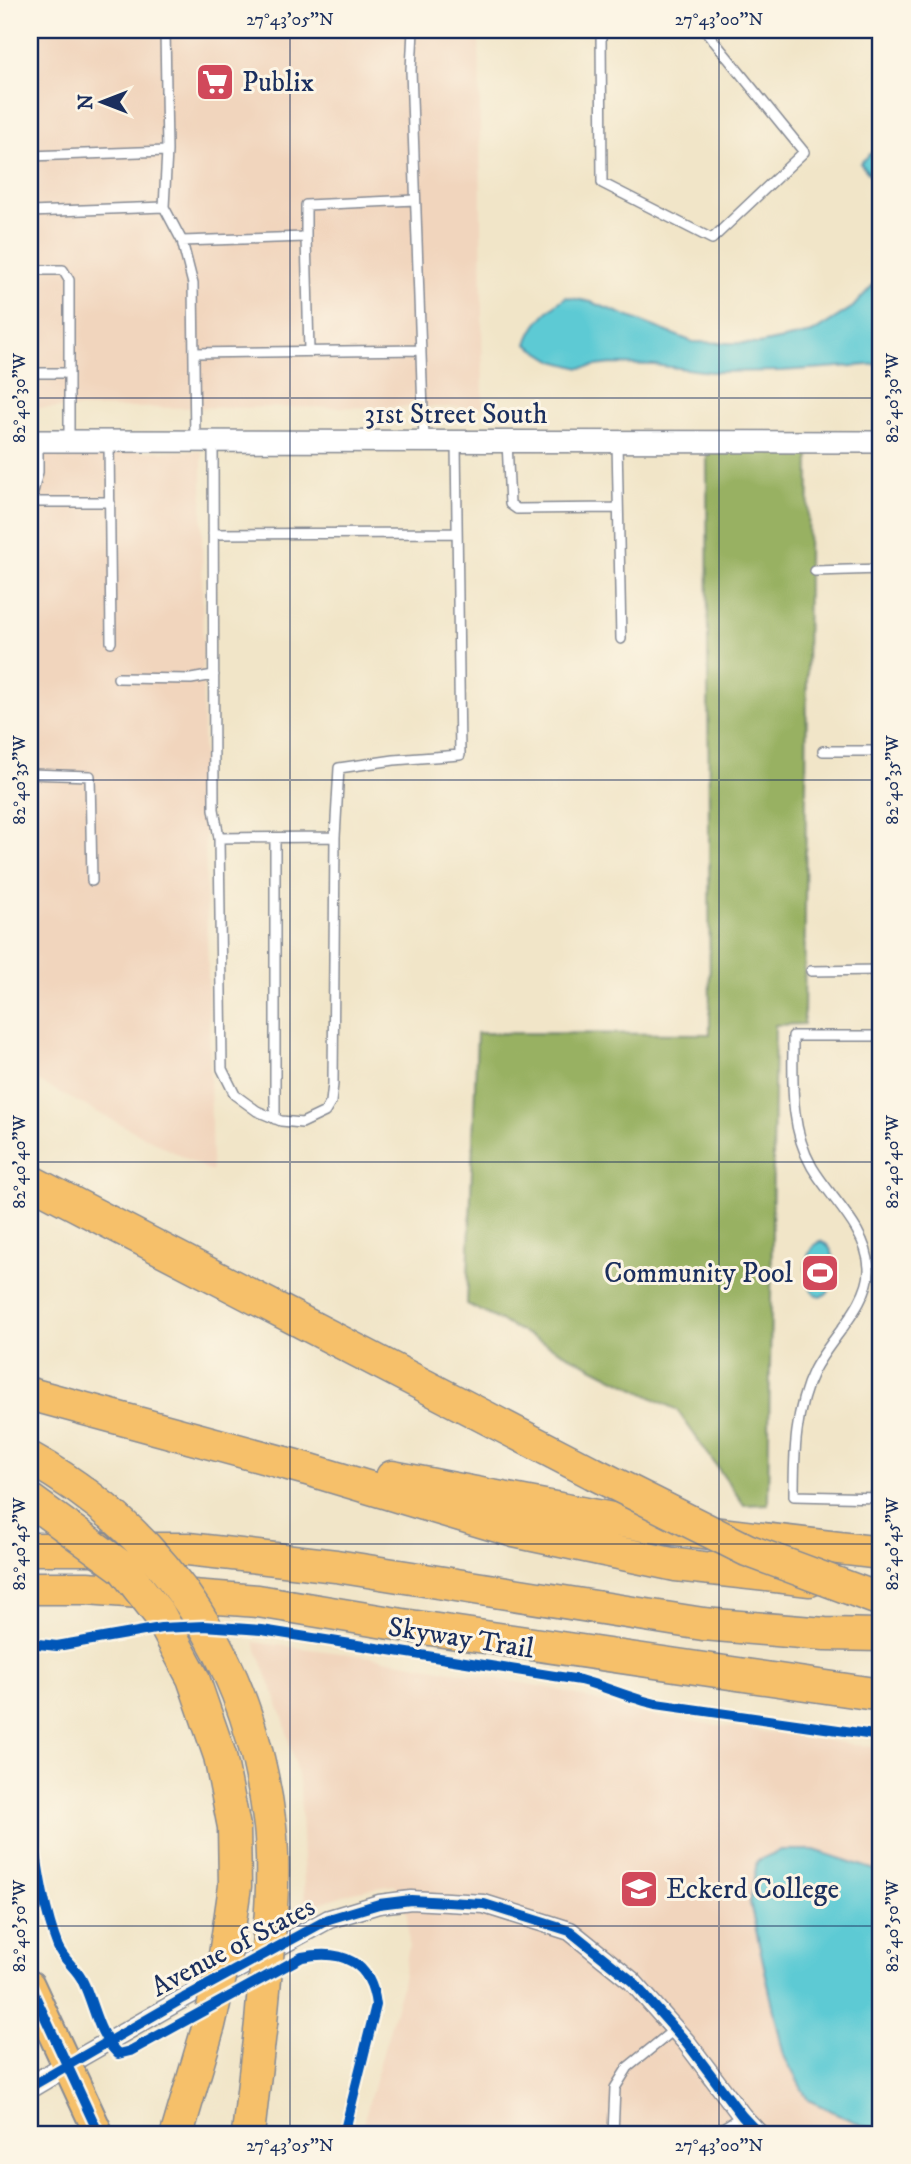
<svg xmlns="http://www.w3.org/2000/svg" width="911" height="2164" viewBox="0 0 911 2164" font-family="'IM FELL DW Pica',serif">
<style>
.built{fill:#f1d5bd}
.forest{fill:#98b162;stroke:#5a7060;stroke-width:2}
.water{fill:#5dcad4;stroke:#3c7c99;stroke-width:2}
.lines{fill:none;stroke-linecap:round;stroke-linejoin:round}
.service-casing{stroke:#868a93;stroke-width:12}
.minor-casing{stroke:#868a93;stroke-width:21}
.tertiary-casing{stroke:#868a93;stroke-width:24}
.primary-casing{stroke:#868a93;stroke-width:32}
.motorway-casing{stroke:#868a93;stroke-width:35}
.path{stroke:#868a93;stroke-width:3.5;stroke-dasharray:2 5;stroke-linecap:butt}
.service{stroke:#fff;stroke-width:9}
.minor{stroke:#fff;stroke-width:18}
.tertiary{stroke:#fff;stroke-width:21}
.primary{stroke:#f6c06b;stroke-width:28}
.motorway{stroke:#f6c06b;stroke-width:32}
.motorway-bridge-casing{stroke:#868a93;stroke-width:35;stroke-linecap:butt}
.motorway-bridge{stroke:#f6c06b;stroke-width:32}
.cycleway-casing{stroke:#fcf5e5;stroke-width:15}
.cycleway{stroke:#0057b8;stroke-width:10}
.ticks{fill:none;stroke:#1b2f5e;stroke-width:2;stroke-opacity:0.45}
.labels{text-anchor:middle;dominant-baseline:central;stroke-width:6;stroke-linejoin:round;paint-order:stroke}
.poi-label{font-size:28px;fill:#1b2f5e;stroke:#fcf5e5;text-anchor:start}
.street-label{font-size:28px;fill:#1b2f5e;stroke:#fcf5e5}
.neatline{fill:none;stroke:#1b2f5e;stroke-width:2.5}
.ticks-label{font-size:18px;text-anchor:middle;fill:#1b2f5e}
</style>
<rect width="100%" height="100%" fill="#fcf5e5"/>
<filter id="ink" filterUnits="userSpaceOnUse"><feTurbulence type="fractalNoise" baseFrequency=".0143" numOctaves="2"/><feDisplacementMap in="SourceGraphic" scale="14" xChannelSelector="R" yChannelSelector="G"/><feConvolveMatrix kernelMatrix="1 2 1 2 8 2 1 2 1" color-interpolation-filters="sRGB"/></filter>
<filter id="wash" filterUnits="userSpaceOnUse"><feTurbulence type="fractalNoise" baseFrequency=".00686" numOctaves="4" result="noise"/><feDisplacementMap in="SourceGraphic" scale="28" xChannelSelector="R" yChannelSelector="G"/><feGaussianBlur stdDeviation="1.57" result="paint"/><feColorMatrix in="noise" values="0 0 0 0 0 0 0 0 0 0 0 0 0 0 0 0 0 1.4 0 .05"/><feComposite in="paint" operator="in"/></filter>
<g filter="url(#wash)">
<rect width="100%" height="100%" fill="#f1e5c8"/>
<path class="built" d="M30,30H479L483,407L30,408Z
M30,451H202L203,737L212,1172L30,1077Z
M254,1642L372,1657L551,1688L652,1716L881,1748V2134H360L401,1989L409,1946L407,1914L395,1885L353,1892L305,1908L300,1786L283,1717Z"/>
<path class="forest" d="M707,451H809L804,1024L775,1025L768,1504L744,1505L677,1410L467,1304L477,1033L710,1034Z"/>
<path class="water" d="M873,152L881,162V188L860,163Z
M881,276V364L781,371L711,372L654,365L611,364L580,368L554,361L527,344C533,323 548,309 566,297L591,302L693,342L759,344L812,333L853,307Z
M821,1241C840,1250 835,1277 828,1293L820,1297C801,1289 801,1249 821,1241Z
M781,1850H814L881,1872V2134L808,2100L784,2056L750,1903L757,1861Z"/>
</g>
<g filter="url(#ink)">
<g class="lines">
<defs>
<path id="service" d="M165,30L167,151
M413,30L411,70L424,440
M601,30L602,183L712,239L804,152L705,30
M30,156L167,151L164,207
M30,212L164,207L182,241L193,284L195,440
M306,237L309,351
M182,241L306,237V205L415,200
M30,270H63L69,280V440
M194,353L421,350
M30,373H69
M213,441L214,809L219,838L335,837L339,768L394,760L460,755L456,442
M109,442L111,642
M507,442L510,504L517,509L618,508
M617,442L621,639
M30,502H110
M30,504L38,472V441
M213,534L457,533
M815,571L881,569
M118,678L191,679L214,675
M823,751H881
M30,774L90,776L92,881
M219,838L222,1069L235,1095L257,1111L281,1121L302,1123L325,1112L331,1102L333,1084L335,837
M811,971L881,970
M881,1036H793C793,1080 789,1127 812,1167C831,1199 867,1229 869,1268C871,1302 829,1340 814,1370C795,1409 794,1454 794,1496L881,1498
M275,1119V838
M613,2134L615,2088L628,2067L675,2029
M713,2134L742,2116"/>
<path id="minor" d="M67,2065L184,1998L329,1919L379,1904L411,1900L484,1904L570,1931L632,1981L687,2043L742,2116L759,2134"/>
<path id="tertiary" d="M30,441L881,442
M30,2087L67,2065"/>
<path id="primary" d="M30,1985L99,2134"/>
<path id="motorway" d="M30,1181L593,1473
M30,1394L307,1469L514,1531L676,1565L810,1580
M392,1477L644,1525L881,1553
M30,1549H188L336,1566L703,1624L825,1634L881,1635
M30,1588H87L258,1601L403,1625L881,1695
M248,2134L261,2023"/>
</defs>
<use href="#service" class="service-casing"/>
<use href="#minor" class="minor-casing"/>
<use href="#tertiary" class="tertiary-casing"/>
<use href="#primary" class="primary-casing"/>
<use href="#motorway" class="motorway-casing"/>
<path class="path" d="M874,639L881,642"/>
<use href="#service" class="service"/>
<use href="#minor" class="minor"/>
<use href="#tertiary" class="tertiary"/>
<use href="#primary" class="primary"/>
<use href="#motorway" class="motorway"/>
<defs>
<path id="motorway-bridge" d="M30,1458C172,1537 251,1666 270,1826C277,1891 266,1958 261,2023
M593,1473L747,1550L881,1600
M30,1500L123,1568L159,1614L193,1678L220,1756L234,1827L235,1886L225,1955L209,2025L177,2134"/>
</defs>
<use href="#motorway-bridge" class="motorway-bridge-casing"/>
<use href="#motorway-bridge" class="motorway-bridge"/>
<defs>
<path id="cycleway" d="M30,1643L57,1646L161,1628L204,1626L262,1630L580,1680C606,1687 630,1698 656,1704L881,1736
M30,1815C37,1859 42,1906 58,1947C64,1961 78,1969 83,1982C95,2007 97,2033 118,2054L130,2051L302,1957C343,1949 371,1962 376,2005L344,2134
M30,1985L99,2134
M30,2087L184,1998L329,1919L379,1904L411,1900L484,1904L570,1931L632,1981L687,2043L742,2116L759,2134"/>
</defs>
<use href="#cycleway" class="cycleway-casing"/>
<use href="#cycleway" class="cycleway"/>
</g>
</g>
<path class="ticks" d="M290,30V2134M719,30V2134M30,398H881M30,780H881M30,1162H881M30,1544H881M30,1926H881"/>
<defs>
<symbol id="supermarket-square" viewBox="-11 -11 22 22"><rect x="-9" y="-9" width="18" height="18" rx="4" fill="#d1495b" stroke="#fcf5e5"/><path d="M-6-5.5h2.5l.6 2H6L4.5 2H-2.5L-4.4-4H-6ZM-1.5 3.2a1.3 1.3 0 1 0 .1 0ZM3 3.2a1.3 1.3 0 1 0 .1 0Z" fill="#fff"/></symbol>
<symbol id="stadium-square" viewBox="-11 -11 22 22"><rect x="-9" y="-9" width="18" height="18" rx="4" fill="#d1495b" stroke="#fcf5e5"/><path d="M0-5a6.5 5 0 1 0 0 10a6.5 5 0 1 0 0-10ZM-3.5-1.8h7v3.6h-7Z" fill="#fff"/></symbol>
<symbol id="university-square" viewBox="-11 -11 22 22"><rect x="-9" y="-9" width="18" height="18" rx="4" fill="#d1495b" stroke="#fcf5e5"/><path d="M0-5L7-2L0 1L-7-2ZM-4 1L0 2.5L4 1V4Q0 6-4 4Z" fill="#fff"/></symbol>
</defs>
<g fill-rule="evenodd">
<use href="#supermarket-square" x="193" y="60" width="44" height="44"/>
<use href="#stadium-square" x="798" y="1251" width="44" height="44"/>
<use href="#university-square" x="617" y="1867" width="44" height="44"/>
</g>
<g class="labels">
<g class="poi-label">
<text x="242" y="82">Publix</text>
<text x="793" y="1273" text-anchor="end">Community Pool</text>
<text x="666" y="1889">Eckerd College</text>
</g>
<g class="street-label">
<text x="456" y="414">31st Street South</text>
<text transform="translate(461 1638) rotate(9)">Skyway Trail</text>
<text transform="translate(233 1947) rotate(-28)">Avenue of States</text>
</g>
</g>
<rect width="911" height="2164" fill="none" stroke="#fcf5e5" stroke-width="77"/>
<g transform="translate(102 102) rotate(270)" stroke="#fcf5e5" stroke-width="5" paint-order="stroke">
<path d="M0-5L12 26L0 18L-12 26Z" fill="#1b2f5e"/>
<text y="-10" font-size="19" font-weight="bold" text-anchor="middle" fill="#1b2f5e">N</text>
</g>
<rect x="38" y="38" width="834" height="2088" class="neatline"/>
<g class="ticks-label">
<text x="290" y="25">27°43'05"N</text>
<text x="719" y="25">27°43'00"N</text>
<text transform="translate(892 398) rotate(-90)" y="6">82°40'30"W</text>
<text transform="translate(19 398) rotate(-90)" y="6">82°40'30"W</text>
<text transform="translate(892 780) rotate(-90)" y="6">82°40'35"W</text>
<text transform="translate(19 780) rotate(-90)" y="6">82°40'35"W</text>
<text transform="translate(19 1162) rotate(-90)" y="6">82°40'40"W</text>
<text transform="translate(892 1162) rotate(-90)" y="6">82°40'40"W</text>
<text transform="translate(892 1544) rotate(-90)" y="6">82°40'45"W</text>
<text transform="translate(19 1544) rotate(-90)" y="6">82°40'45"W</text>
<text transform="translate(892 1926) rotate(-90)" y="6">82°40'50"W</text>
<text transform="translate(19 1926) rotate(-90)" y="6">82°40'50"W</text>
<text x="290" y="2151">27°43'05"N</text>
<text x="719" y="2151">27°43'00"N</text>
</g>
</svg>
